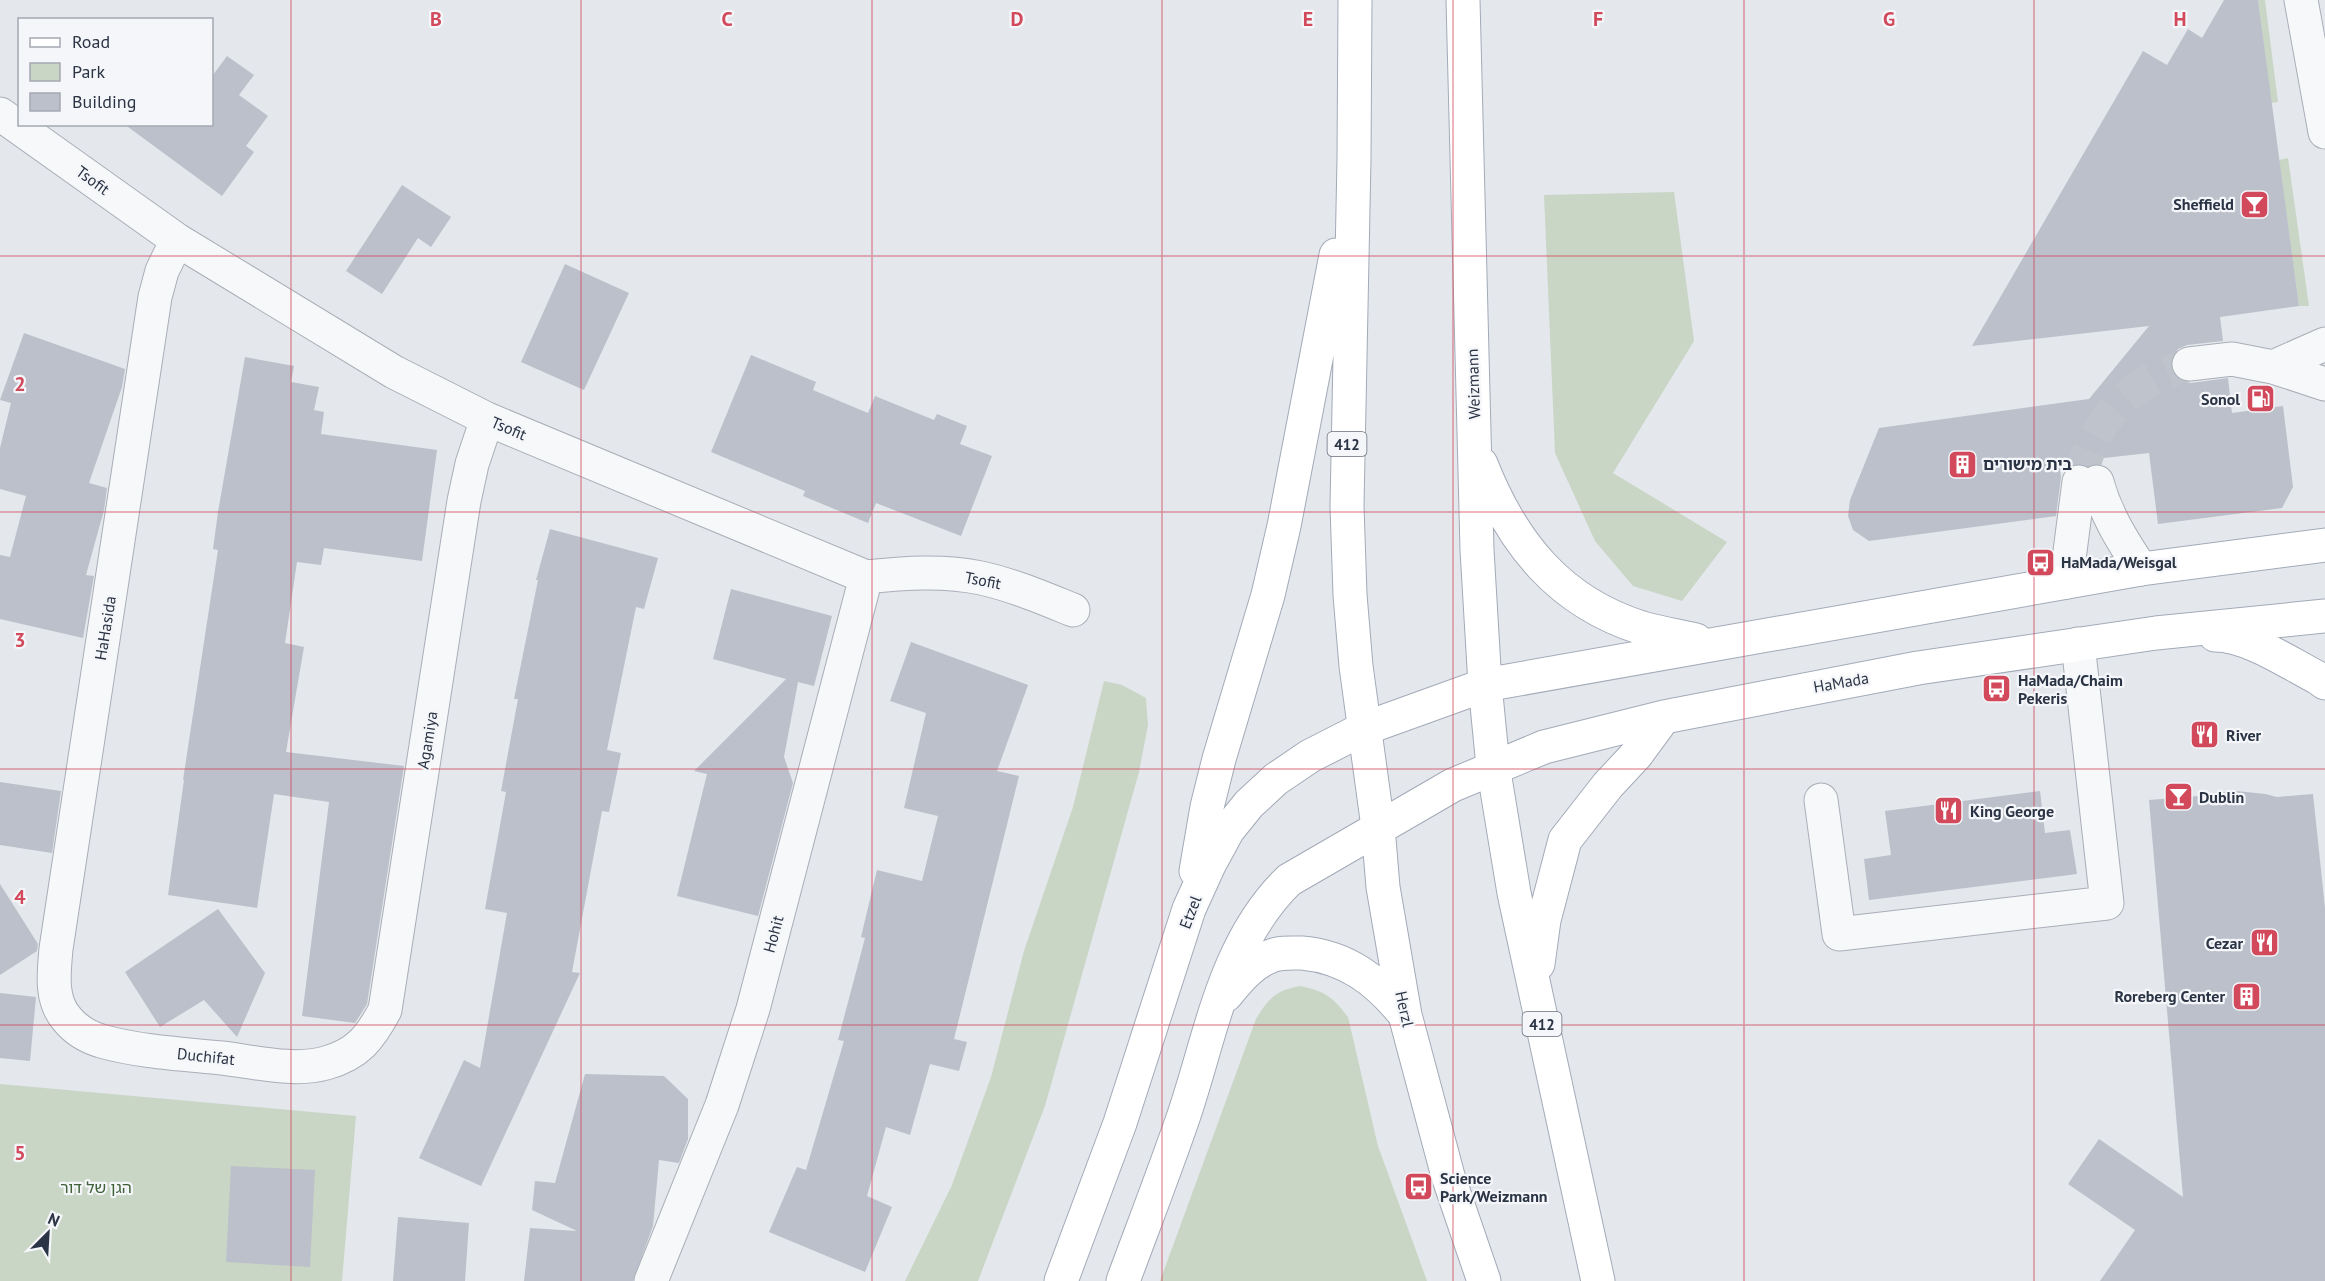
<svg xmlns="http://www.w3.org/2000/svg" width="2325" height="1281" viewBox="0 0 2325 1281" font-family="'PT Sans','Noto Sans Hebrew',sans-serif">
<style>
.green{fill:#c9d6c5}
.building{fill:#bbc0ca}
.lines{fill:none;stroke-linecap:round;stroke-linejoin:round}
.minor-tunnel{stroke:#bfc3cb;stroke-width:33;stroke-dasharray:33 16;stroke-linecap:butt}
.minor-casing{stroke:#a9aeb7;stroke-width:35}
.major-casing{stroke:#a3abb8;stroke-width:35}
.minor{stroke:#f7f8fa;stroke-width:33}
.major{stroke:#fff;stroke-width:33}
.grid{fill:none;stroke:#d1495b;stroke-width:1.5;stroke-opacity:0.55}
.labels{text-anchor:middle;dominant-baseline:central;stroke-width:4.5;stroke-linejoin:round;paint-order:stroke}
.shield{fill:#f4f6f9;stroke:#676e7b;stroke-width:1.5}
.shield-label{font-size:15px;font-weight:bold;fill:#2b3445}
.street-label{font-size:16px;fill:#2b3445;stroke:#f4f6f9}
.poi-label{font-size:16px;font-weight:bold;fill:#2b3445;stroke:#f4f6f9;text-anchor:start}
.park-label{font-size:16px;fill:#3f6138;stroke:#f4f6f9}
.grid-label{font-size:20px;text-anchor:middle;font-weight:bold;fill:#d1495b;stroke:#f4f6f9;stroke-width:4.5;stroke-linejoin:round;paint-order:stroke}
</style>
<rect width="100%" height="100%" fill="#e4e7ec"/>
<path class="green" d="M2258,0H2265L2278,102L2271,103Z
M2288,158L2309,306H2299L2279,160Z
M1674,192L1694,341L1613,473L1727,542L1682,601L1633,586L1595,541L1555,453L1544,195Z
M1104,681L1122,685L1146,698L1148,725L1139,772L1045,1106L978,1281H905L952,1185L991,1077L1024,951L1073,807Z
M1300,986C1325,991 1333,997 1348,1017L1378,1146L1427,1281H1160L1256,1019C1268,999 1276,990 1300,986Z
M0,1084L356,1116L342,1281H0Z"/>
<path class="building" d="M2224,0H2258L2299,306L2220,317L2223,341L2187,345L2178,349L2172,356L2170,366L2174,375L2182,381L2191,383L2228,378L2232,413L2283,406L2293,487L2282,508L2158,524L2149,453L2059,463L2061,477L2056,516L1869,541L1853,530L1848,516L1850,500L1879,428L2089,399L2149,326L1972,346L2143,51L2167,65L2188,29L2202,38Z
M227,56L254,75L239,95L268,116L246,146L254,152L222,196L124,124H212V74L213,75Z
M402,185L451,217L431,247L418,238L382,294L346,271Z
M565,264L629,293L584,390L521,362Z
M24,333L125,369L122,387L89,483L107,488L104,510L86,575L94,576L83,638L0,619V555L10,557L26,496L0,489V448L11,403L0,400Z
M751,355L816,382L813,390L868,413L875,396L934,420L937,414L967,426L960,444L992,456L961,536L876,503L868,523L803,496L805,491L711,452Z
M245,357L294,366L291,382L319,387L314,410L324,412L321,434L437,450L422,561L324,548L321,565L297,562L285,643L304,647L286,752L404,766L367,1004L355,1023L302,1016L329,802L274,794L257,908L168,895L184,780H183L218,550L213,549L218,512Z
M550,529L658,558L644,609L636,607L607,750L621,753L609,812L602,811L572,972L580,973L481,1186L419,1158L464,1060L480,1068L507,913L485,909L506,792L501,791L518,699H514L538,580H536Z
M731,589L832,616L814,686L798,682L784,757L793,783L758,916L677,896L707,774L694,771L786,679L713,659Z
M911,642L1028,685L997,771L1019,776L954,1039L967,1042L959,1071L930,1064L910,1135L886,1127L867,1196L892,1207L865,1272L769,1232L797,1167L806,1170L844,1041L838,1040L865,938L861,937L877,870L922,881L938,816L904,808L926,713L890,701Z
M0,782L61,791L52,853L0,845Z
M2040,791L2045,833L2070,830L2077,874L1869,900L1864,859L1891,855L1885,811Z
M2237,791L2265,794L2277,797L2313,794L2325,908V1281H2100L2135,1230L2068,1184L2099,1139L2183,1197L2149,800L2199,796V794Z
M0,884L38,944L37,951L0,975Z
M218,909L265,973L237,1037L204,1000L160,1027L125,972Z
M0,993L36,997L30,1061L0,1058Z
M585,1074L664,1076L688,1099V1139L679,1163L659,1160L653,1226L633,1281H524L530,1228L577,1231L532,1210L535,1181L555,1183Z
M231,1166L315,1170L310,1267L226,1262Z
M398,1217L469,1223L465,1281H393Z"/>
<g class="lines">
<path class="minor-tunnel" d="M2079,482C2094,419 2128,383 2189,364"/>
<defs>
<path id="minor" d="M2301,0L2325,132
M0,114L177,240L394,372L487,419L866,577C904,573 943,570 981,578C1013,585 1043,598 1073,610
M177,240L162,271L155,297L56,949C54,972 50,1000 67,1019C75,1029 88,1037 101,1041C140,1052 182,1054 222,1058C255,1062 294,1072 326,1063C358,1054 370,1038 385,1010L464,501L472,464L487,419
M2189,364L2232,359L2273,367L2325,384
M2273,367L2325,344
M2097,482C2106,515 2122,540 2141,569
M2066,582L2079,482
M1821,800L1839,934L2107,903L2078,644
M651,1281L722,1105L753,1009L866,577"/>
<path id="major" d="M1355,0L1354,159L1347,506L1350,595L1356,666L1378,827L1383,887L1405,1015L1448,1176L1484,1281
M1463,0L1477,550L1485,685L1493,766L1514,893L1598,1281
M1481,464C1512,543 1559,602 1642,628C1660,633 1678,636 1696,640
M2215,635C2248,635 2289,663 2318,678L2325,683
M1196,871L1207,807L1219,759L1268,595L1284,526L1336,255
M1538,964L1544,920L1565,840L1608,785L1636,755L1664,717
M1226,995C1238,980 1252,963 1271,956C1280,952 1292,953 1302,953C1347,957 1378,981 1405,1015
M1061,1281L1120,1123L1189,909L1209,865L1228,830L1249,804L1276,779L1310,756L1363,729L1485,685L2141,569L2325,545
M1123,1281C1143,1227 1164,1173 1183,1118C1211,1036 1224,943 1289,880L1453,785L1544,747L1664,717L1918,668L2156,633L2325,616"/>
</defs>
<use href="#minor" class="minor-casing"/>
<use href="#major" class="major-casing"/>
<use href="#minor" class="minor"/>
<use href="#major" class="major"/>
</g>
<path class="grid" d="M291,0V1281M581,0V1281M872,0V1281M1162,0V1281M1453,0V1281M1744,0V1281M2034,0V1281M0,256H2325M0,512H2325M0,769H2325M0,1025H2325"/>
<defs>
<symbol id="bar-square" viewBox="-11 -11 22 22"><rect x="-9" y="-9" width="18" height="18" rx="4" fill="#d1495b" stroke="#f4f6f9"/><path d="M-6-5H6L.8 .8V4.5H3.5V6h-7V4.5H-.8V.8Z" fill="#fff"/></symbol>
<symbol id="fuel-square" viewBox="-11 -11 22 22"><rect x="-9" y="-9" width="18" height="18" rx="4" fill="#d1495b" stroke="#f4f6f9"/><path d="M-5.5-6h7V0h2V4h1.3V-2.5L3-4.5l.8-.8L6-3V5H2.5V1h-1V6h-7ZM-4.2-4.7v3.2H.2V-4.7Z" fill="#fff"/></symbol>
<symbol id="building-square" viewBox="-11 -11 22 22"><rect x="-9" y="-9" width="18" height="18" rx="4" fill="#d1495b" stroke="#f4f6f9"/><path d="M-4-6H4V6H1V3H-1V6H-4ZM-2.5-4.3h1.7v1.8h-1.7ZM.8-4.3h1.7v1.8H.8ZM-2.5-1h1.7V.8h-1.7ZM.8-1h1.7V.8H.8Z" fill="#fff"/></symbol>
<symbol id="bus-square" viewBox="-11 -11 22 22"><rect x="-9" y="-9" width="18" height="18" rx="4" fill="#d1495b" stroke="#f4f6f9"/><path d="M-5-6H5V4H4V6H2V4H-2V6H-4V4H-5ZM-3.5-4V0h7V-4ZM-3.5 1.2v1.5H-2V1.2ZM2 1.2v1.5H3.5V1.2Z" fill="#fff"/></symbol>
<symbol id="restaurant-square" viewBox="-11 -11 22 22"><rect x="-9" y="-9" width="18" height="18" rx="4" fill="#d1495b" stroke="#f4f6f9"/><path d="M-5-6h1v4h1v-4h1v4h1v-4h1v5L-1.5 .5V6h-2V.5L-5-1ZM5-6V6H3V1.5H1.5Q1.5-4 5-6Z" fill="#fff"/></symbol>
</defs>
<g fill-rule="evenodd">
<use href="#bar-square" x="2238" y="188" width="33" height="33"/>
<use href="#fuel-square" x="2244" y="382" width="33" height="33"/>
<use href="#building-square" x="1946" y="448" width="33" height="33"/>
<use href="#bus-square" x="2024" y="546" width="33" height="33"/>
<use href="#bus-square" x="1980" y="672" width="33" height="33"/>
<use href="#restaurant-square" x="2188" y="718" width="33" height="33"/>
<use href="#bar-square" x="2162" y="780" width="33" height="33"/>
<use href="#restaurant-square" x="1932" y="794" width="33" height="33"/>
<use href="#restaurant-square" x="2248" y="926" width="33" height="33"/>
<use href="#building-square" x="2230" y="980" width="33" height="33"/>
<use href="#bus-square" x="1402" y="1170" width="33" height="33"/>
</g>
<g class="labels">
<g class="shield">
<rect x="1327.5" y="432" width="39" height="24" rx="4.5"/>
<rect x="1522.5" y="1012" width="39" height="24" rx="4.5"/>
</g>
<g class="shield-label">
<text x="1347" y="444">412</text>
<text x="1542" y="1024">412</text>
</g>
<g class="street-label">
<text transform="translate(93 180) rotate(36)">Tsofit</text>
<text transform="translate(1473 384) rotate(-92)">Weizmann</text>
<text transform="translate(509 428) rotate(23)">Tsofit</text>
<text transform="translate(983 580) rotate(11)">Tsofit</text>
<text transform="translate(105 628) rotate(-81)">HaHasida</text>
<text transform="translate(1841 682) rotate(-10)">HaMada</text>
<text transform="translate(427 740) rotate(-81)">Agamiya</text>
<text transform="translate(1190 912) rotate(-69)">Etzel</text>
<text transform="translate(773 934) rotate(-75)">Hohit</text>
<text transform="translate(1405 1009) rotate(78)">Herzl</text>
<text transform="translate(206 1056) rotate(6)">Duchifat</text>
</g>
<g class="poi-label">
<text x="2234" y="204" text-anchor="end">Sheffield</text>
<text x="2240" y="399" text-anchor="end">Sonol</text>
<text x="1983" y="464">בית מישורים</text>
<text x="2061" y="562">HaMada/Weisgal</text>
<text x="2018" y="680">HaMada/Chaim<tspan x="2018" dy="18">Pekeris</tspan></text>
<text x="2226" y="735">River</text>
<text x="2199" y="797">Dublin</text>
<text x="1970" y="811">King George</text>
<text x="2243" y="943" text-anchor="end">Cezar</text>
<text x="2225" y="996" text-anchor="end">Roreberg Center</text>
<text x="1440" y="1178">Science<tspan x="1440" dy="18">Park/Weizmann</tspan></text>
</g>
<g class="park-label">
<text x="96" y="1187">הגן של דור</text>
</g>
</g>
<g class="grid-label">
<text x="436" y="26">B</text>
<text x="727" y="26">C</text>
<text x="1017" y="26">D</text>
<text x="1308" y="26">E</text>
<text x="1598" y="26">F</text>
<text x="1889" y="26">G</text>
<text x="2180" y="26">H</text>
<text x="20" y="391">2</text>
<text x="20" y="647">3</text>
<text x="20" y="904">4</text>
<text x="20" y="1160">5</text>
</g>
<rect x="18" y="18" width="195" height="108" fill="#f4f6f9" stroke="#a4a8b1" stroke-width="1.5"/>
<rect x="30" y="38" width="30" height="9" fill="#ffffff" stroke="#a4a8b1" stroke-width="1.5"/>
<text x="72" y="48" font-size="18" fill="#2b3445">Road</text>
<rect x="30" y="63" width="30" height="18" fill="#c9d6c5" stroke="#a4a8b1" stroke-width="1.5"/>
<text x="72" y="78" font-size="18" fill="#2b3445">Park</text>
<rect x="30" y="93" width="30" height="18" fill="#bbc0ca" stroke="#a4a8b1" stroke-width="1.5"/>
<text x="72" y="108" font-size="18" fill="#2b3445">Building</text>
<g transform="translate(48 1233) rotate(24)" stroke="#f4f6f9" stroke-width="4.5" paint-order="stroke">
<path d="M0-4.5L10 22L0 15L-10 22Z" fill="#2b3445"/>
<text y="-9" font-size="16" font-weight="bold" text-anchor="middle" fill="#2b3445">N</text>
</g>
</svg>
